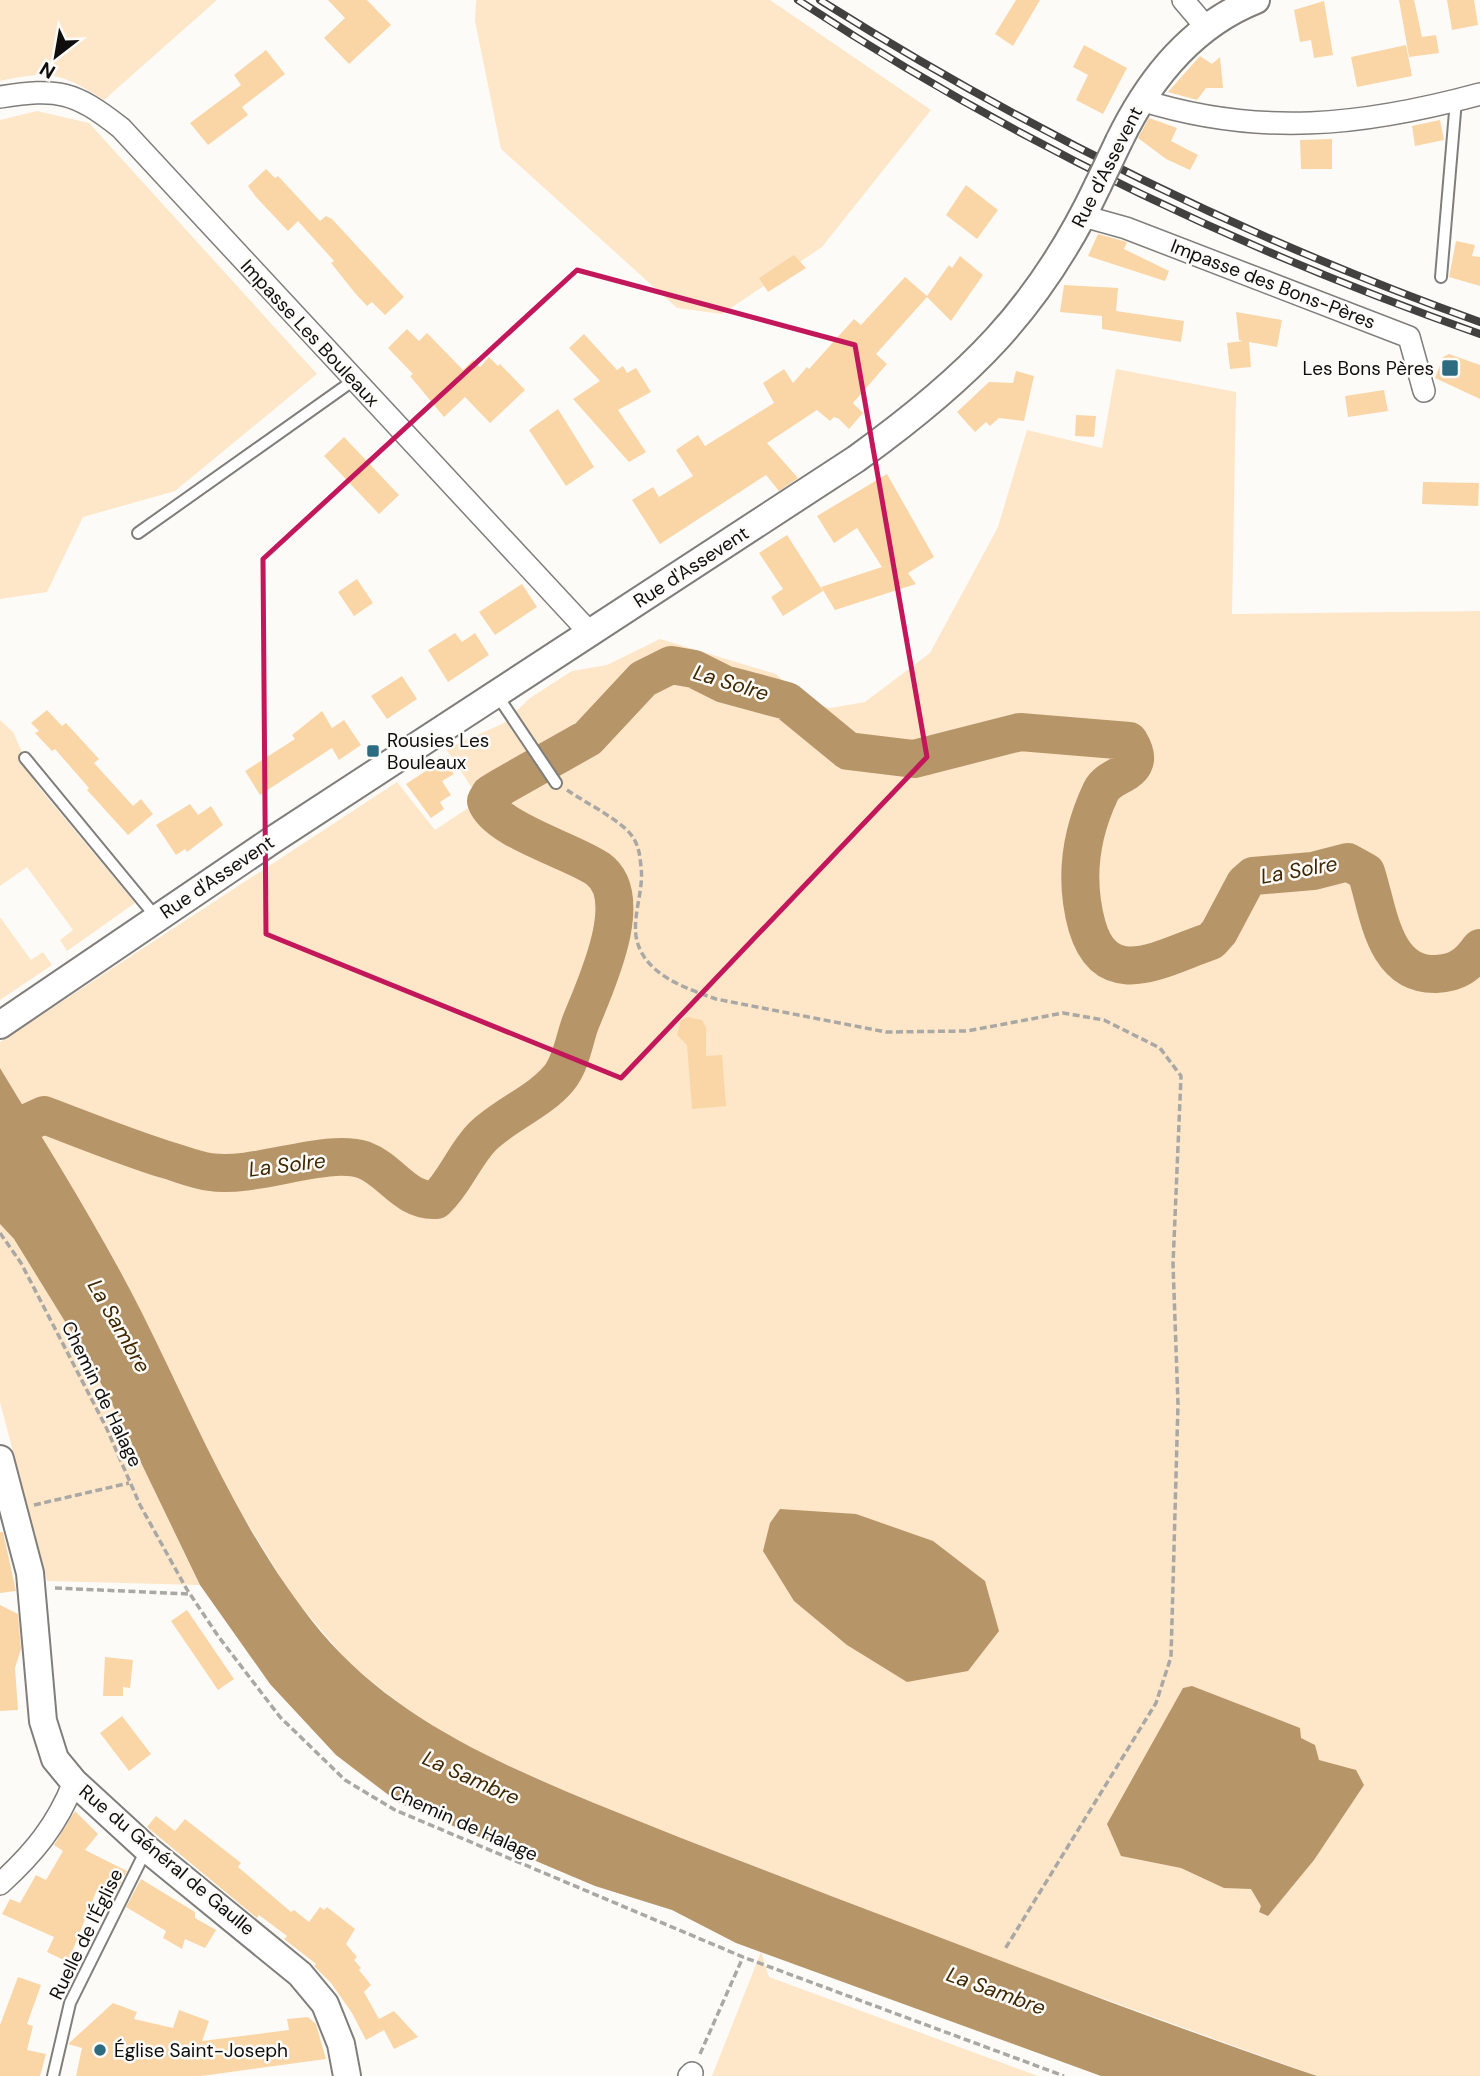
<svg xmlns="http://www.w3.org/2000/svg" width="1480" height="2076" viewBox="0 0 1480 2076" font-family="'DM Sans',sans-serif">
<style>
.green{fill:#fee6c8}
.water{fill:#b69568}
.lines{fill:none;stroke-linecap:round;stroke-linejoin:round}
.river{stroke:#b69568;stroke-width:38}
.building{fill:#fad6a7}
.service-casing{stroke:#807e7b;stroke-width:14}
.minor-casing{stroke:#807e7b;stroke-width:24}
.tertiary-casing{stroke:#807e7b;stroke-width:30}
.path{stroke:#a9a8a5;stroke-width:3.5;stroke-dasharray:7 3.5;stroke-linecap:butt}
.service{stroke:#fff;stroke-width:10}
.minor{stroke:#fff;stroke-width:21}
.tertiary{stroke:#fff;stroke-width:26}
.rail-casing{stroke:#42413f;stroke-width:8}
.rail{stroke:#fdfbf8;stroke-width:5;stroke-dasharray:16;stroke-linecap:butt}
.tertiary-bridge-casing{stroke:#807e7b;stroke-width:30;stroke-linecap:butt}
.tertiary-bridge{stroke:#fff;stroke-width:26}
.marked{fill:none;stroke:#c2185b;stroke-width:5;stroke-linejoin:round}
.poi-dot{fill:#2c6b80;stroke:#fdfbf8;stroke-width:2.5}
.labels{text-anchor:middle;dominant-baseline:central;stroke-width:5;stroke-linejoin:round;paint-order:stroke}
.street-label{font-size:19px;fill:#0f0e0d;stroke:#fdfbf8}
.poi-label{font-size:19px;fill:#0f0e0d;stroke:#fdfbf8;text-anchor:start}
.water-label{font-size:21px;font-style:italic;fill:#3e2701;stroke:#fdfbf8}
</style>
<rect width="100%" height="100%" fill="#fdfbf8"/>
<path class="green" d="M0,0H217L104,100C61,73 51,70 0,81Z
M476,0H770L931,110L822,247L722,314L677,308L501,149L475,21Z
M37,111L89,123L317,374L175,491L83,517L47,592L0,599V120Z
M1116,369L1236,392L1232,614L1480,611V2076H1317L980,1954L617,1813L534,1778L445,1735L416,1717L349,1663L292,1596L228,1491L124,1280L0,1068V1042L397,782L435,830L480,800L446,749L504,723L530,698L572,671L607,665L660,639L776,674L806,702L830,708L865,702L930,653L998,527L1027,430L1102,448Z
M0,720L13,732L37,785L135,903L67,951L60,940L73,930L27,867L0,886Z
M0,917L31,960L43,952L52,965L0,1000Z
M0,1224L14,1239L85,1354L119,1417L200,1585L47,1581L0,1402Z
M761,1952L769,1977L1038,2076H712Z"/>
<path class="water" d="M0,1068C48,1148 99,1228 141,1311C196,1421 242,1537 321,1632C393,1717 493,1761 594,1803C672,1835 751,1865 831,1896C992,1957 1153,2020 1317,2076H1101L736,1943L672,1910L595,1886L399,1803L336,1755L270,1684L200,1585L119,1417L85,1354L14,1239L0,1224Z
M780,1509L856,1514L933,1541L985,1581L999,1631L968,1671L907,1682L847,1645L794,1601L763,1551L770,1523Z
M1192,1686L1300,1728L1301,1738L1315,1745L1319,1760L1356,1770L1364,1785L1314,1860L1268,1916L1259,1912L1261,1906L1251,1889L1224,1888L1181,1868L1121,1856L1107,1824L1183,1688Z"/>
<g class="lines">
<path class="river" d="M0,1135L44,1115C84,1130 123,1146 164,1159C179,1163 195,1170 210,1172C256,1179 326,1147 364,1160C391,1170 405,1202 436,1200C456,1181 464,1155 483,1136C506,1114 539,1102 559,1078C571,1063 574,1041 580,1024C594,988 638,898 598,869C573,851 495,830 486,801L490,794L503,786L588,738L643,679L671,665L694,669L724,684L787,701L848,751L914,759L1020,732L1129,741C1150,775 1111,771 1101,791C1080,835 1074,879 1087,926C1107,994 1163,957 1211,941L1219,932L1245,883L1253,876L1313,871L1348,862L1366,872C1379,912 1383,975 1436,974C1457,973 1468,965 1480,948"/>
</g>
<path class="building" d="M328,0H367L391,25L349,64L324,38L345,18Z
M1016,0H1040L1013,46L995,34Z
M1399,0H1414L1422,37L1436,35L1439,53L1409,57Z
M1447,0H1474L1478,25L1452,30Z
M1324,1L1333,55L1314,58L1311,40L1300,42L1294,10Z
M1084,45L1127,68L1103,114L1076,100L1088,75L1073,67Z
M1406,45L1412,76L1357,87L1351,57Z
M266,50L285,74L242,107L248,115L208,145L190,123L241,85L234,75Z
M1200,56L1212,64L1220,57L1223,88H1206L1197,100L1168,92Z
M1149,118L1177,128L1171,141L1198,155L1190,170L1166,159L1138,138Z
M1440,120L1444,140L1415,146L1412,126Z
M1332,139V169H1301L1300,140Z
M266,169L275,178L278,176L320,221L326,216L332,219L404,297L385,315L372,302L367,306L355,293L331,263L334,261L298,221L288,231L256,197L248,186Z
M966,185L998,210L977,239L946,215Z
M1098,234L1127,242L1124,249L1169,271L1165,281L1088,256Z
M1456,241L1475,245L1472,256L1480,257V286L1449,277Z
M794,255L806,268L768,292L759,278Z
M960,256L983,275L951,321L927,297L876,354L887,364L853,403L863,413L849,429L839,419L834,417L830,421L817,410L767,443L798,478L779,491L766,475L660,544L632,500L653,487L659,497L693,476L676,450L698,435L705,446L774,403L763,383L784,369L793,383L807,367L809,369L854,319L861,325L905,277L927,296L949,265L952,268Z
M1064,285L1118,288L1116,311L1184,321L1181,342L1102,329V316L1060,312Z
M1236,312L1282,320L1277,347L1249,342L1251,367L1230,369L1227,343L1243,341L1239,340Z
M407,329L419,341L427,333L463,370L473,360L480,367L489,357L498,366L500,364L525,390L490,423L465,397L444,417L410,376L413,374L388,348Z
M584,334L617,370L623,366L627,373L636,368L651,392L618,410L646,452L629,462L573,399L600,381L569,348Z
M1449,354L1480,365V399L1435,378L1443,357Z
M1016,371L1034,376L1024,421L999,418L990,426L986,422L975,432L957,412L989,382L1013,383Z
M1384,390L1388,411L1348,417L1345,396Z
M558,409L594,467L566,486L529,430Z
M1076,415L1096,416L1094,437L1075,436Z
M344,437L399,495L379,514L324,456Z
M887,474L934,557L908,573L916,584L835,610L821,587L882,567L857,528L834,543L817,516Z
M1423,482L1479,483L1478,506L1422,504Z
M787,535L823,591L783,616L771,597L783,589L759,553Z
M357,579L373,603L354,616L338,592Z
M522,584L537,607L495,635L479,612Z
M455,633L462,642L475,633L489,655L448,682L428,650Z
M402,676L417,699L387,719L371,696Z
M47,710L62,726L66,723L99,759L94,763L133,806L141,799L153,814L128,835L87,790L89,788L55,749L52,751L35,733L39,731L31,723Z
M322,711L332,728L344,720L361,745L339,760L332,748L260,795L245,771L295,739L292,735Z
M444,759L454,774L442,781L451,795L440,802L444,809L431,818L406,784Z
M190,804L198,815L211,806L223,825L187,852L185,849L176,855L156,825Z
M688,1017L702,1020L706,1027V1056L722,1055L726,1106L692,1109L687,1045L677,1035L681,1020Z
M0,1532H3L16,1591L0,1593Z
M0,1605L18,1614L21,1649L15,1668L18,1710L0,1711Z
M187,1610L234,1679L218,1690L171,1621Z
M105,1657L133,1660L130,1688L123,1687V1696H103Z
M122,1716L151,1754L129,1771L100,1733Z
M75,1811L98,1834L85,1850L127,1871L112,1900L96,1892L68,1962L47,1952L54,1937L2,1914L10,1899L20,1903L36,1875L46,1880L63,1851L54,1845Z
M156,1816L175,1831L185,1819L241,1863L238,1867L291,1912L294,1910L309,1922L320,1907L324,1910L327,1907L355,1929L346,1944L357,1957L354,1960L361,1968L359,1970L371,1985L364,1992L379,2019L394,2011L418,2037L394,2049L384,2030L366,2040L352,2013L331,1983L314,1966L316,1964L284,1939L287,1936L259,1915L257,1918L147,1827Z
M141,1879L195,1912V1918L216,1930L205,1948L185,1939L182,1949L163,1938L166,1931L126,1907Z
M18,1977L41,1985L27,2024L33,2026L27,2050L46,2054L40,2076H0V2025Z
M113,2003L137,2012L134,2019L173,2028L179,2010L209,2021L202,2041L289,2030L287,2019L308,2017L316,2024L326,2059L201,2076H76L82,2048L68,2044Z"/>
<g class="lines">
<defs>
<path id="service" d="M1441,277L1456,100
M138,533L354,380
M497,695L556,783
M25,758L156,917
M53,2076L70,2003L146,1850"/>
<path id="minor" d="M1183,0L1206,27
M0,97C58,88 74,91 121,128L590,633
M1141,100C1259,137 1362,126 1480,94
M1083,216L1126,228L1409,337L1424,391
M0,1884C34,1853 57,1825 74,1782
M689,2076L692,2073"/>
<path id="tertiary" d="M1119,141C1149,79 1191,26 1256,0
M0,1025L271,841L856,459C967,379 1039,310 1098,185
M0,1459L30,1573L43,1721L55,1759L74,1782L147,1849L300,1974L325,2004L341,2044L347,2076"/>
</defs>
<use href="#service" class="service-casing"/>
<use href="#minor" class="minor-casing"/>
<use href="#tertiary" class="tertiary-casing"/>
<path class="path" d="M567,790C584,802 621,820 632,836C639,846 640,856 641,867C644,889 633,913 636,936C642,974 685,988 716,999L886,1032L967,1031L1063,1013L1104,1020L1160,1048L1181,1076L1173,1264L1178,1404L1171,1657L1156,1703L1005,1949
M0,1233L21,1263L106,1427L140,1505L186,1588L218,1636L280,1717L345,1780L395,1810L743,1957L1064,2076
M34,1505L129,1483
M55,1588L190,1594
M700,2054L743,1957"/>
<use href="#service" class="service"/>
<use href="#minor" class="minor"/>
<use href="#tertiary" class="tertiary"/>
<defs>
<path id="rail" d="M798,0C1010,140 1241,250 1480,334
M820,0C1028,131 1248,239 1480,322"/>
</defs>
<use href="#rail" class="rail-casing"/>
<use href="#rail" class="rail"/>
<defs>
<path id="tertiary-bridge" d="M1098,185L1119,141"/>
</defs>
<use href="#tertiary-bridge" class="tertiary-bridge-casing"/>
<use href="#tertiary-bridge" class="tertiary-bridge"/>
</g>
<path class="marked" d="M577,270L855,345L927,757L621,1078L266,934L263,559Z"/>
<g class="poi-dot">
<rect x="1441" y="359" width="18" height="18" rx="3.5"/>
<rect x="366" y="744" width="14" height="14" rx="3.5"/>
<circle cx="100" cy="2050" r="7"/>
</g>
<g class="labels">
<g class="street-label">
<text transform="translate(1107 167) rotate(-63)">Rue d'Assevent</text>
<text transform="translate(1273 284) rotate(21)">Impasse des Bons-Pères</text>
<text transform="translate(310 333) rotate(47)">Impasse Les Bouleaux</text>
<text transform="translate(691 567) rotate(-33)">Rue d'Assevent</text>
<text transform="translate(217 877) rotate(-34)">Rue d'Assevent</text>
<text transform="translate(102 1394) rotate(64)">Chemin de Halage</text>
<text transform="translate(464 1823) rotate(24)">Chemin de Halage</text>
<text transform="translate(167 1860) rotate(40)">Rue du Général de Gaulle</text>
<text transform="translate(86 1934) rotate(-64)">Ruelle de l'Église</text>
</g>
<g class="poi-label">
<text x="1434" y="368" text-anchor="end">Les Bons Pères</text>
<text x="387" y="740">Rousies Les<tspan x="387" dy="22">Bouleaux</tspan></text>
<text x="114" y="2050">Église Saint-Joseph</text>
</g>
<g class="water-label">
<text transform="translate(731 683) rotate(17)">La Solre</text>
<text transform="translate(1299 870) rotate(-10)">La Solre</text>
<text transform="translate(287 1165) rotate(-7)">La Solre</text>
<text transform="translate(119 1326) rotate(60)">La Sambre</text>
<text transform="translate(471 1778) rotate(24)">La Sambre</text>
<text transform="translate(996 1991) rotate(20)">La Sambre</text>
</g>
</g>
<g transform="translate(56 56) rotate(211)" stroke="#fdfbf8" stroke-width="5" paint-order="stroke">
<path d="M0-5L12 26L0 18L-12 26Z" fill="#0f0e0d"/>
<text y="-10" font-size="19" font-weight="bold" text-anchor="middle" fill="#0f0e0d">N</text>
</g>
</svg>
